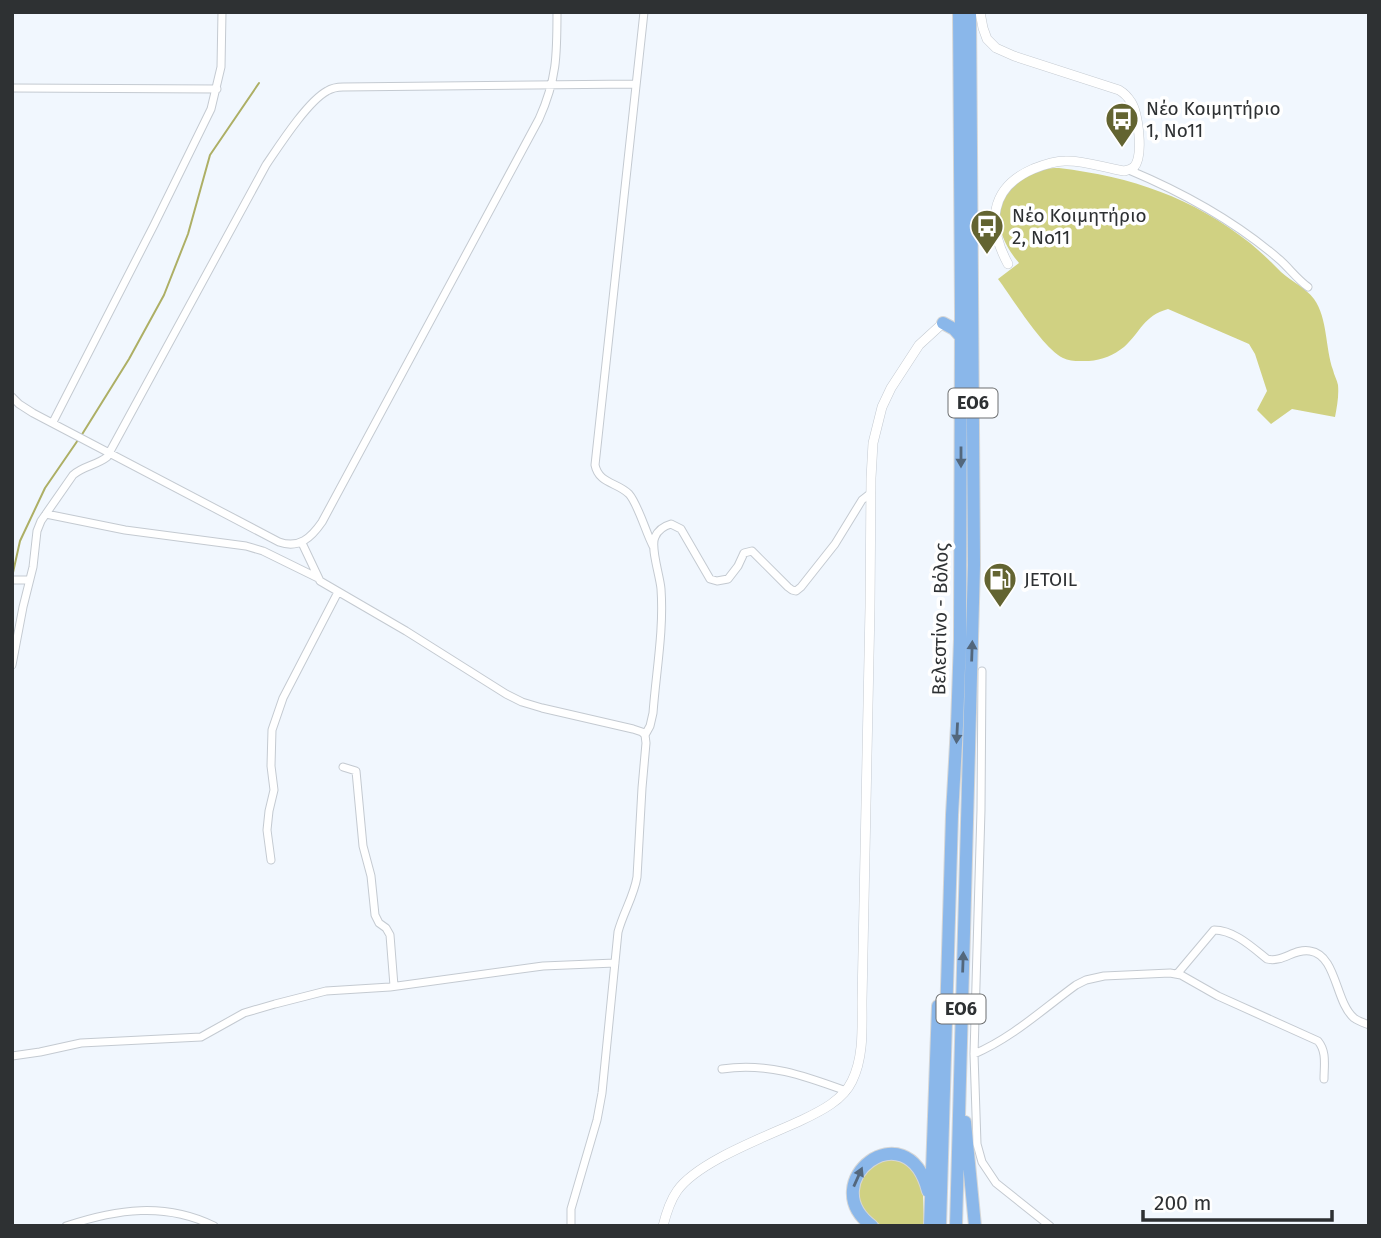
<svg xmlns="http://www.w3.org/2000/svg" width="1381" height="1238" viewBox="0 0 1381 1238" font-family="'Fira Sans',sans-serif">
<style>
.green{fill:#d0d182}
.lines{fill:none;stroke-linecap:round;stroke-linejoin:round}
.stream{stroke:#adaf65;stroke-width:2}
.minor-casing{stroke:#c4cad1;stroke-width:9}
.tertiary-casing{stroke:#c4cad1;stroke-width:10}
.trunk-casing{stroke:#d5d6d6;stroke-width:14}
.minor{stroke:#fff;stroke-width:7}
.tertiary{stroke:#fff;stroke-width:9}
.trunk{stroke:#8ab7ea;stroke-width:12}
.oneway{fill:#53677c}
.labels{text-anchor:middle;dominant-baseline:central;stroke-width:7;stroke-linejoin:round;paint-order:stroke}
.shield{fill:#fff;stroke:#6d6f70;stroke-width:2}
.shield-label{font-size:18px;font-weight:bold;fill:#2e3133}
.poi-label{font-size:19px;fill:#2e3133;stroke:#fff;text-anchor:start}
.street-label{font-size:19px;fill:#2e3133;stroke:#fff}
</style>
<rect width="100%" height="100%" fill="#f1f7fe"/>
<path class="green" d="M1059,168C1132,177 1192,197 1250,243C1261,252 1271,262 1281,272C1292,282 1305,287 1314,299C1328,319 1325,347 1333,370C1334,375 1337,380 1338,385C1339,396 1337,406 1335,417L1292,409L1271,424L1257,410L1267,391L1255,354L1249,344L1168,309C1143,316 1141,332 1124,347C1114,355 1102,360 1089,361C1081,361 1070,362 1063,358C1042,347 1013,299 998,279L1019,263C994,234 988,196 1028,176C1032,174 1038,170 1043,169C1048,168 1054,168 1059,168Z
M896,1158L911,1167L923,1191L924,1226C903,1226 870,1232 862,1207C859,1200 859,1192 858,1184L872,1164Z"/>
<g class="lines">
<path class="stream" d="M81,436L129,359L164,295L188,234L210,155L259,83
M12,577L20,541L45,488L78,440"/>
<defs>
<path id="minor" d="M644,12L595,465C599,484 617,482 629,494C638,504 646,533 653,546
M12,88L217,89
M1129,170C1184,193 1235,221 1280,260C1289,268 1297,279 1308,287
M12,397L19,404L33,413L279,542C299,549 311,538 322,522L539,119C557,79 557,55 557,12
M53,422L154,225L211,109L221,67L222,12
M46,514L125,530L246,546L263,551L318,578
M302,543L320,581L406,631L506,694L522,702L542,708L633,729L642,732L645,735L646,743L642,788L637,877C634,896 623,913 618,932L602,1093L597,1120L571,1209V1226
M12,580H29
M12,665L23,607L33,567L37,531L41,521L73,475C83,466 97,465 107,457L266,165C279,146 307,102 327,91C332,88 337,87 343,87L635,84
M982,671L981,810L974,1054L977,1144L982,1162L996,1183L1050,1226
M645,735L650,726L653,713C656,672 664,630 661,589C660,576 650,547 655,537C658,530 664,526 671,524L681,529L710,579L717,581L728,579L738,566L744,553L752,551L788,587L792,590L796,591L801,587L835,544L862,500L871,493
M343,767L356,771L363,846L371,876L375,915L379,923L386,928L390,935L394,986
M271,860L267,830L269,811L274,790L271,766L272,730L283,698L338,592
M1177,974L1214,930C1234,930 1252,947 1267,959C1283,963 1294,948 1310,951C1337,955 1335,1002 1354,1018C1358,1021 1364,1023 1369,1025
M974,1054C1012,1038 1043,1009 1076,985L1086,980L1104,976L1170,973L1181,975L1218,996L1318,1041C1327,1052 1324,1065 1324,1079
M12,1056L40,1052L81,1043L201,1037L244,1013L275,1004L326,991L390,987L543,966L615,963
M722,1069C767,1062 805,1076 846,1091
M66,1226C117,1209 165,1202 214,1226"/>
<path id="tertiary" d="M980,12L983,28L987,39L996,48L1014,56L1119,90C1124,93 1128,97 1131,102C1138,113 1144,156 1134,167C1130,170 1129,170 1124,171C1104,168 1084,160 1065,161C1054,161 1043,165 1033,169C989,188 987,225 1008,264
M663,1226C666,1214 670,1201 677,1191C698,1161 768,1136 802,1120C821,1111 843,1100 852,1081C864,1057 862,1027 862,1001L870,607L871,478L873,443L882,407L891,388L919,345L943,323"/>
<path id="trunk" d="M943,323L954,329L961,337
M965,1122L975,1226
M872,1226C813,1182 907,1109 928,1191
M930,1226L938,1006
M940,1226L952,815L957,726L960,639L961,312L959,12
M956,1226L974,565L970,12"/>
</defs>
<use href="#minor" class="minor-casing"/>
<use href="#tertiary" class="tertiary-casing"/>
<use href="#trunk" class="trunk-casing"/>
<use href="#minor" class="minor"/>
<use href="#tertiary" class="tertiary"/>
<use href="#trunk" class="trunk"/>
</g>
<defs><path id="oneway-solid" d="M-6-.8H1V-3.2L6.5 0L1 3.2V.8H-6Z" transform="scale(1.75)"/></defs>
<g class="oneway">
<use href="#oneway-solid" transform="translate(961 457) rotate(90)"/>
<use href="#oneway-solid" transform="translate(972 651) rotate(-88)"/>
<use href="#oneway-solid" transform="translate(957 733) rotate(93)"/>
<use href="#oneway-solid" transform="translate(963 962) rotate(-88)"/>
<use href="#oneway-solid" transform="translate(858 1177) rotate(-66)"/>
</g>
<defs>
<symbol id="bus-pin" viewBox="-11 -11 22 30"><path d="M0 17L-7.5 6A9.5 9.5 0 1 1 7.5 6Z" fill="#636431" stroke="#fff"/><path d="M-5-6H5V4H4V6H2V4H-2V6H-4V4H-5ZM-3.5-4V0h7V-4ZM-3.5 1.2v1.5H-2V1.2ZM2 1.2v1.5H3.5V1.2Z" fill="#fff"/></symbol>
<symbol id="fuel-pin" viewBox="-11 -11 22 30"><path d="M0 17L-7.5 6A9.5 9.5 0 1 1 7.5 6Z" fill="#636431" stroke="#fff"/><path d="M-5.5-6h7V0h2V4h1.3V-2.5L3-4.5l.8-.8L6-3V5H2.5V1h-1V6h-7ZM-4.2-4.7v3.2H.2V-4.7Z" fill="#fff"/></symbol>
</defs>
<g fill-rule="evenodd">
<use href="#bus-pin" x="1103" y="100" width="38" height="52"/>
<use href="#bus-pin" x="968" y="207" width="38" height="52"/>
<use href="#fuel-pin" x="981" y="560" width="38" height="52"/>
</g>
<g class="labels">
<g class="shield">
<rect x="948.5" y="388.5" width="49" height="29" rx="5"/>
<rect x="936.5" y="994.5" width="49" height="29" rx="5"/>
</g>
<g class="shield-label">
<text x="973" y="403">ΕΟ6</text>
<text x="961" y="1009">ΕΟ6</text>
</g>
<g class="poi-label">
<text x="1146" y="108">Νέο Κοιμητήριο<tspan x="1146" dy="22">1, Νο11</tspan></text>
<text x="1012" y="215">Νέο Κοιμητήριο<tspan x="1012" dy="22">2, Νο11</tspan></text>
<text x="1024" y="579">JETOIL</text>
</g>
<g class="street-label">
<text transform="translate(940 619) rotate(-89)">Βελεστίνο - Βόλος</text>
</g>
</g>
<rect width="1381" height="1238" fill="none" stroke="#2e3133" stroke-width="28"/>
<path d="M1143 1210v10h189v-10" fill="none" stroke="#2e3133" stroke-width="3.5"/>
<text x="1154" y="1210" font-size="21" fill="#2e3133" stroke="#ffffff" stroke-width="5" paint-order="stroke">200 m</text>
</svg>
